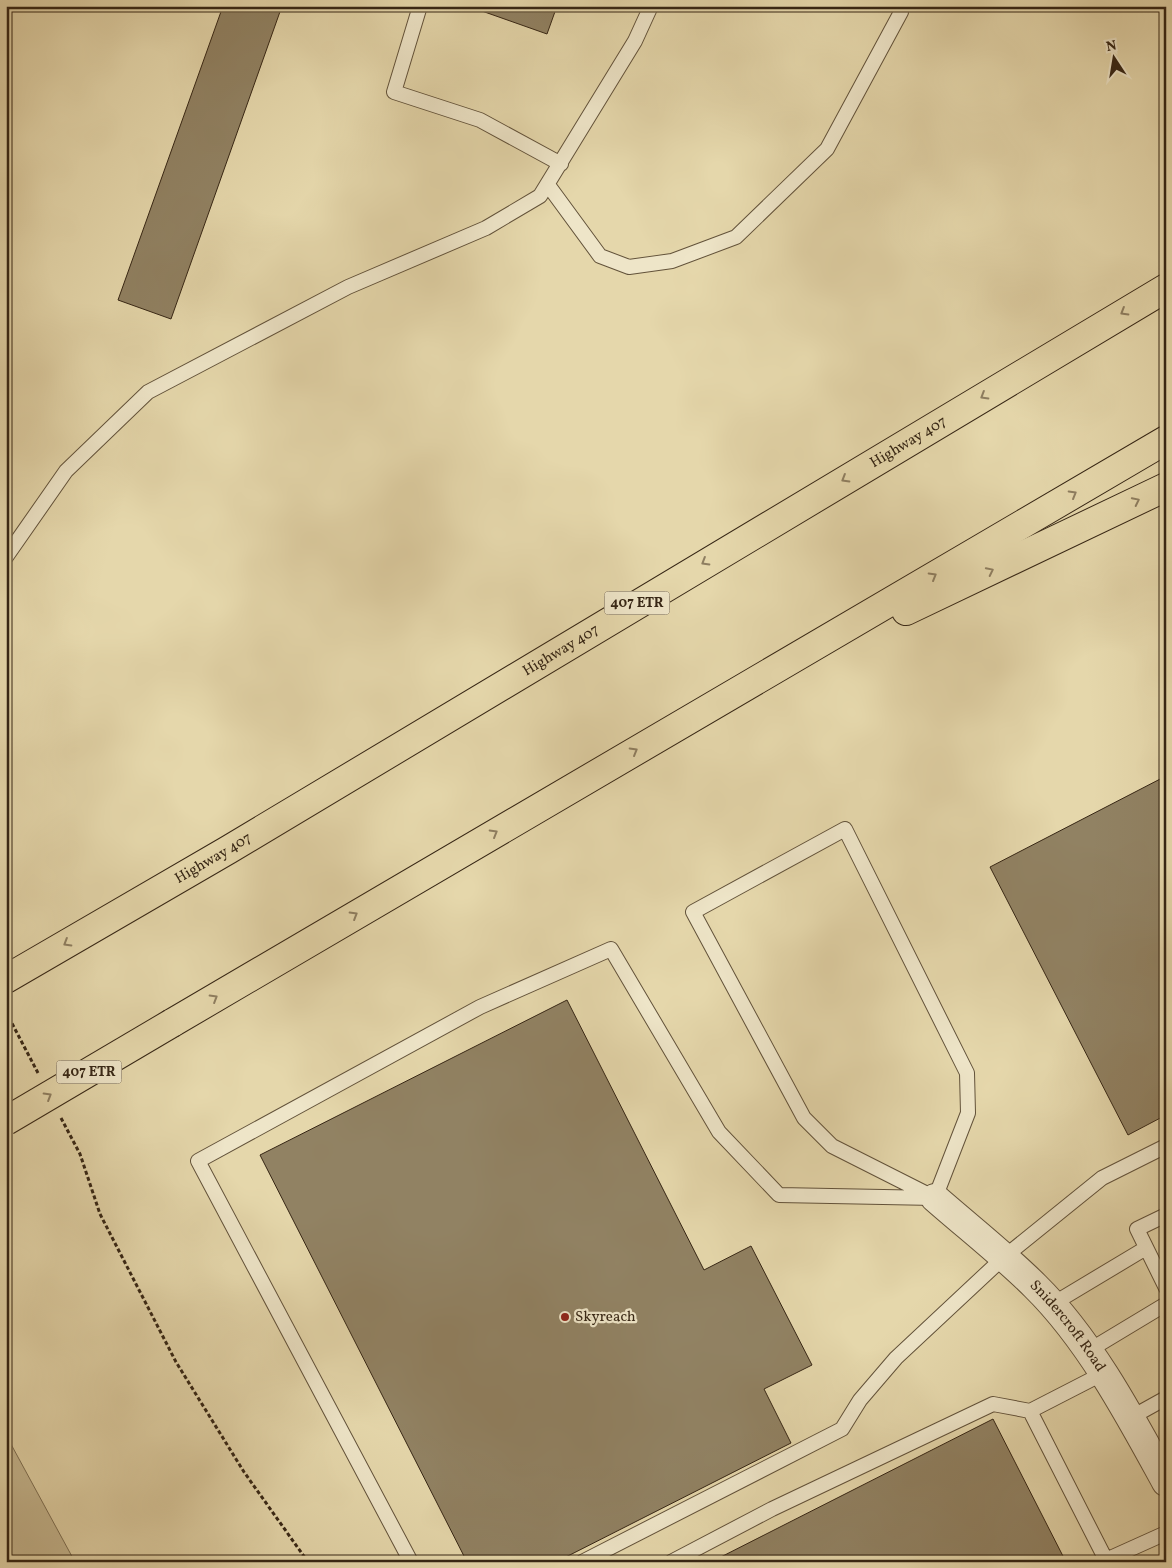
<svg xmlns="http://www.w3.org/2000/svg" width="1172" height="1568" viewBox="0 0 1172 1568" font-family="Vollkorn,serif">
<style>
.green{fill:#c7b992;stroke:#7e7054}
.building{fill:#918263;stroke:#362615}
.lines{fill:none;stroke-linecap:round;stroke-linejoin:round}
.lane-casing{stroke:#62523a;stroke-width:16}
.street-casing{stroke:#62523a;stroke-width:30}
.highway-casing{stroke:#362615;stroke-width:30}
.path{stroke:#362615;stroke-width:3;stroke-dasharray:4 2.5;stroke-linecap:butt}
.lane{stroke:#eee5c8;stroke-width:14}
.street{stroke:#eee5c8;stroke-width:28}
.highway{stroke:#e5d7ab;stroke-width:28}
.highway-bridge-casing{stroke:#362615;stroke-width:30;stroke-linecap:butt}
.highway-bridge{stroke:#e5d7ab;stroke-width:28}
.oneway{stroke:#8e7e60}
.poi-dot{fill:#8f2418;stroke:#eee5c8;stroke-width:2}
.labels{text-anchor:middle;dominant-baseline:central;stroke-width:4.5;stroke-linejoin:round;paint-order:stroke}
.shield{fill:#eee5c8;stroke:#6d5f4b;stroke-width:1}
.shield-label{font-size:14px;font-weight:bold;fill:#362615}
.street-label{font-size:15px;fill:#362615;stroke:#eee5c8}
.poi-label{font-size:15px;fill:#362615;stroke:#eee5c8;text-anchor:start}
</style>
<rect width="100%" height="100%" fill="#e5d7ab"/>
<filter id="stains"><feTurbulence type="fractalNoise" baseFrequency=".004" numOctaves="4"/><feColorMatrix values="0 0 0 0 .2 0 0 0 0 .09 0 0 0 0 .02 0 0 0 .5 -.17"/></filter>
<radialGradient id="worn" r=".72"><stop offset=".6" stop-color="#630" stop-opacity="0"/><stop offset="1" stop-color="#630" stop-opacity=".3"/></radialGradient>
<path class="green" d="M6,1435L75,1562H6Z"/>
<path class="building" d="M223,6H282L171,319L118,300Z
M481,6H557L547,34L479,10Z
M1166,776V1115L1128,1135L990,867Z
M567,1000L704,1270L751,1246L812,1365L764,1389L791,1443L556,1562H467L260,1155Z
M993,1419L1066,1562H711Z"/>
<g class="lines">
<defs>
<path id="lane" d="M420,6L394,92L480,120L561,164
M548,185L600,256L629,267L672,261L736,237L827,149L901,12
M6,557L66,471L148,392L348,287L486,228L540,196L635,41L651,6
M845,829L967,1073L968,1113L935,1198L832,1146L804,1118L693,912Z
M1166,1215L1137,1229L1166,1288
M1051,1305L1146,1248
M1088,1351L1166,1304
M1102,1374L1030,1411L1106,1560L1166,1533
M1130,1418L1166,1398
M411,1562L198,1161L480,1007L611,949L719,1132L779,1195L935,1198
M582,1562L842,1429L860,1400L896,1358L1003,1258L1102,1178L1166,1146
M671,1562L772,1509L993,1404L1030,1411"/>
<g id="street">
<path id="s1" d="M935,1198C968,1227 1004,1255 1035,1286C1089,1339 1130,1416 1166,1482"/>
</g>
<g id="highway">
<path d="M906,611L1166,487"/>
<path id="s2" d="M6,979L228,850L1166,288"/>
<path d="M172,1023L1166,440"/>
</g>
</defs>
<use href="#lane" class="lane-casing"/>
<use href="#street" class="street-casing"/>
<use href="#highway" class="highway-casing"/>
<path class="path" d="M6,1012L38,1073
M61,1118L80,1154L100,1214L176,1362L244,1472L308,1562"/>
<use href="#lane" class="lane"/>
<use href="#street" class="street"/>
<use href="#highway" class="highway"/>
<defs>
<path id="highway-bridge" d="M6,1121L172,1023"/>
</defs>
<use href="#highway-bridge" class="highway-bridge-casing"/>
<use href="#highway-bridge" class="highway-bridge"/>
</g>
<defs><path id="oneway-chevron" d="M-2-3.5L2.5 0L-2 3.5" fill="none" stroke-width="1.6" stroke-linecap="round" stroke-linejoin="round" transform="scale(1.25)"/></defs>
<g class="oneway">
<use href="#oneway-chevron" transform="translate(1124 312) rotate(149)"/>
<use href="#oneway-chevron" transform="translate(984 396) rotate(149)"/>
<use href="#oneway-chevron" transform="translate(845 479) rotate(149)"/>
<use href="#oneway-chevron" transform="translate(1073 494) rotate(-30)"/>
<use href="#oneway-chevron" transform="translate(1136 501) rotate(-26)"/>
<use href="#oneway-chevron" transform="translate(705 562) rotate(149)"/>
<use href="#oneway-chevron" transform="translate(990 571) rotate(-26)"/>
<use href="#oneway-chevron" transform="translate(933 576) rotate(-30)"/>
<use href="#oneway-chevron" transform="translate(634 751) rotate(-30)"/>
<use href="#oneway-chevron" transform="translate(494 833) rotate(-30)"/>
<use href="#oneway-chevron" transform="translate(354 915) rotate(-31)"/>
<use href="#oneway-chevron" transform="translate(67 943) rotate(149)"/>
<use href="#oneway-chevron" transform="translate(214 998) rotate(-31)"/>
<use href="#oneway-chevron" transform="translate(48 1096) rotate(-31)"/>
</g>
<circle class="poi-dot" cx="565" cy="1317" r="5"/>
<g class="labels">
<g class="shield">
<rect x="604.5" y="591.5" width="65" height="23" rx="4"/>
<rect x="56.5" y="1060.5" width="65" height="23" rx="4"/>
</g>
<g class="shield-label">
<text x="637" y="603">407 ETR</text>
<text x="89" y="1072">407 ETR</text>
</g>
<g class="street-label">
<text stroke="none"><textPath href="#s2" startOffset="1050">Highway 407</textPath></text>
<text stroke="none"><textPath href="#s2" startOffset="645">Highway 407</textPath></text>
<text stroke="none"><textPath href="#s2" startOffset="240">Highway 407</textPath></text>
<text stroke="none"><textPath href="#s1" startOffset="185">Snidercroft Road</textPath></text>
</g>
<g class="poi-label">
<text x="575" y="1317">Skyreach</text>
</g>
</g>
<rect width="1172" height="1568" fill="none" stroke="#e5d7ab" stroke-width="25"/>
<rect x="8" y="8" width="1157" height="1553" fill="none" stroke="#362615" stroke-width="2.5"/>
<rect x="12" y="12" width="1147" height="1543" fill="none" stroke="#362615"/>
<g transform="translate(1114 58) rotate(348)" stroke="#eee5c8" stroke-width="4" paint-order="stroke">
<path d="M0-4L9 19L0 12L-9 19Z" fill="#362615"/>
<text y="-8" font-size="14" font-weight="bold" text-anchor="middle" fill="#362615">N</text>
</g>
<rect width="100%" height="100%" filter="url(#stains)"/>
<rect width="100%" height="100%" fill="url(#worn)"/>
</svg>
